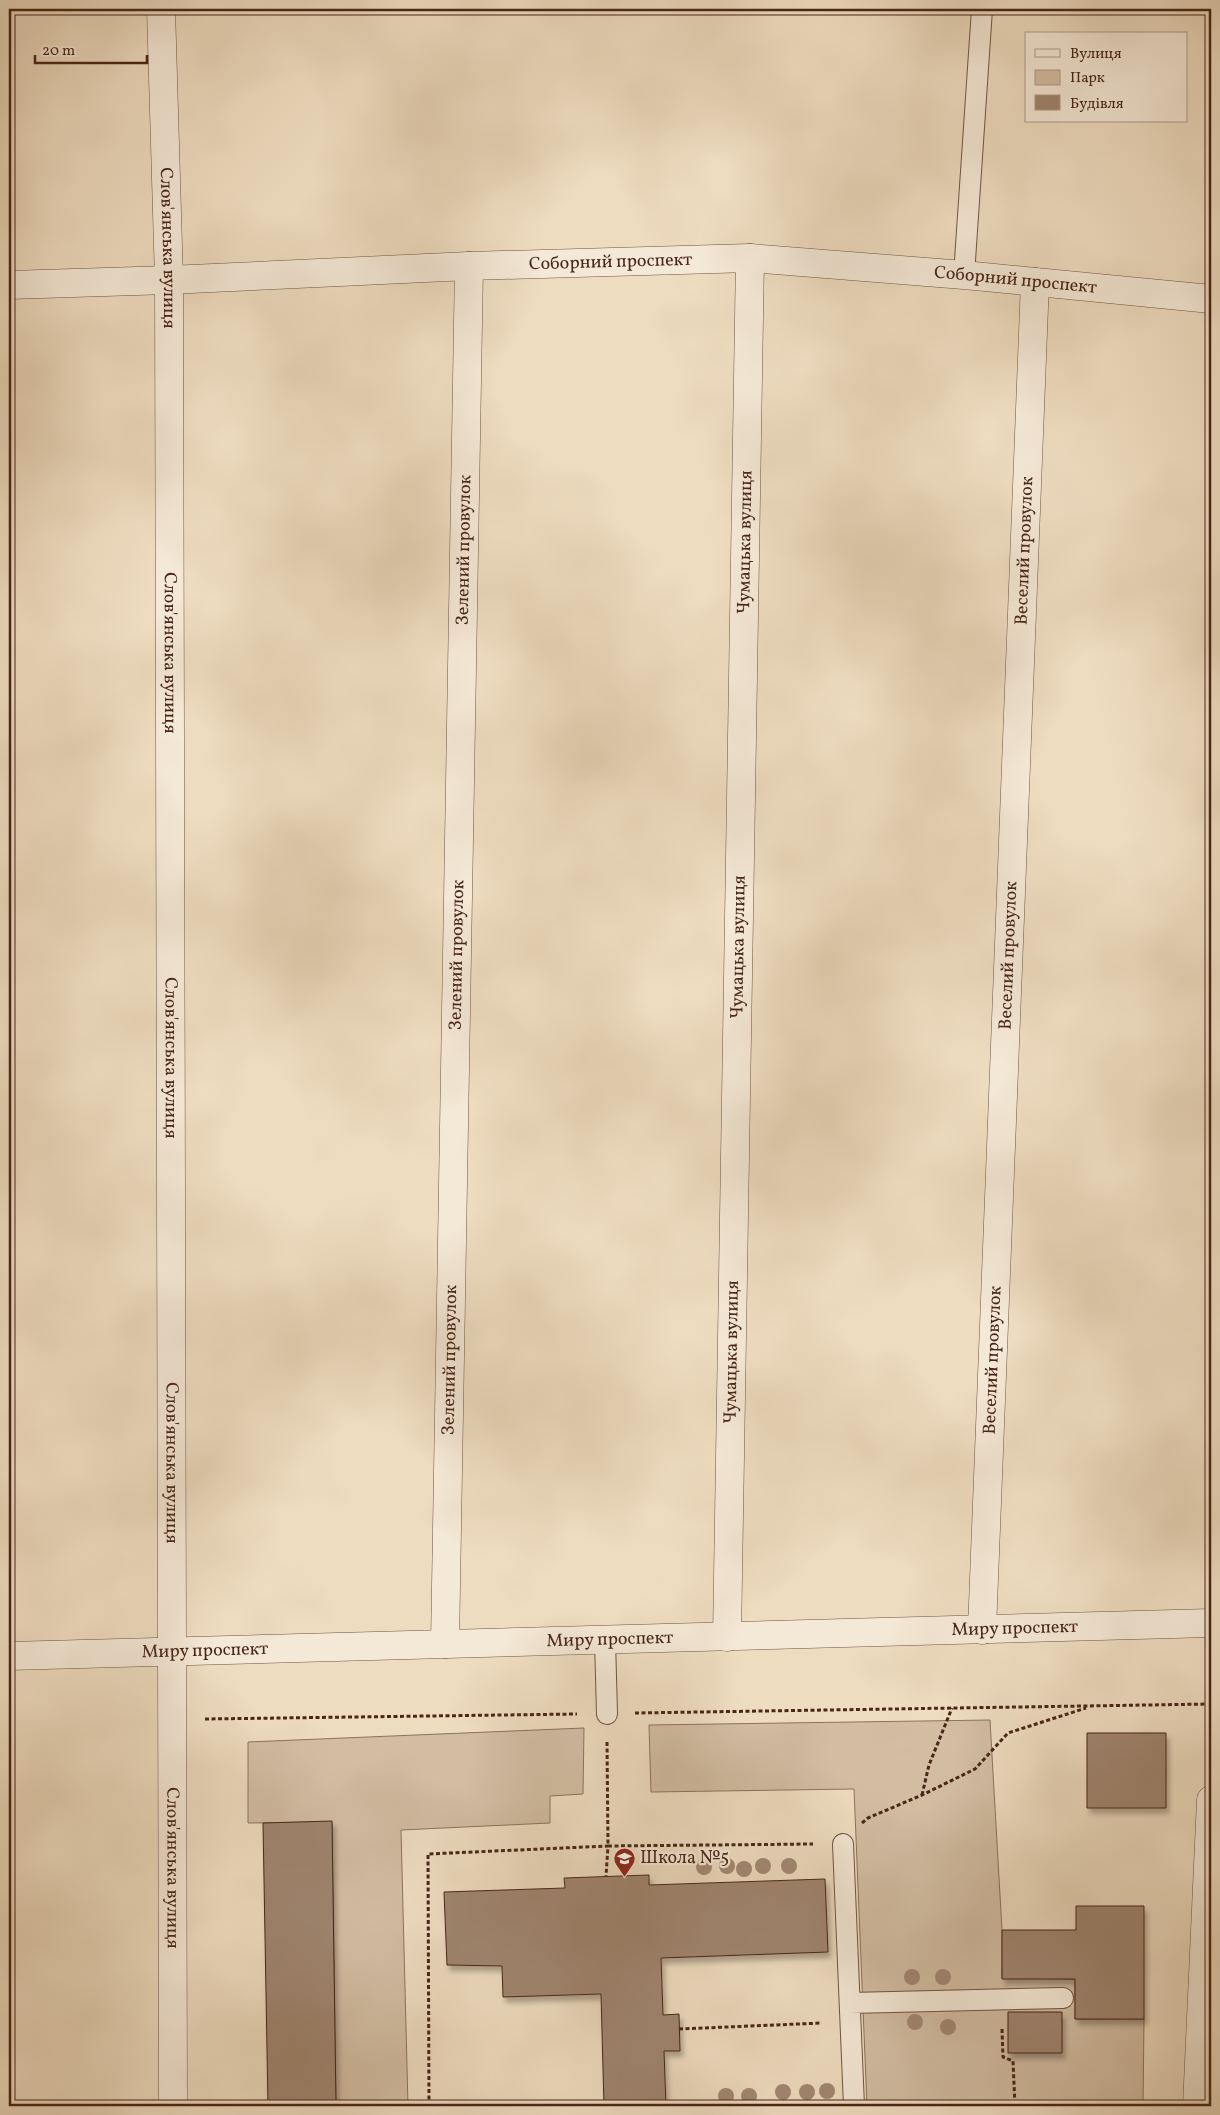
<svg xmlns="http://www.w3.org/2000/svg" width="1220" height="2115" viewBox="0 0 1220 2115" font-family="Vollkorn,serif">
<style>
.green{fill:#d2bda3;stroke:#8e725e}
.building{fill:#9f856f;stroke:#492618;filter:url(#shadow)}
.lines{fill:none;stroke-linecap:round;stroke-linejoin:round}
.service-casing{stroke:#725442;stroke-width:22}
.minor-casing{stroke:#725442;stroke-width:29}
.path{stroke:#492618;stroke-width:3;stroke-dasharray:4 2.5;stroke-linecap:butt}
.service{stroke:#f4e8d6;stroke-width:20}
.minor{stroke:#f4e8d6;stroke-width:28}
.tree{fill:#a28873}
.labels{text-anchor:middle;dominant-baseline:central;stroke-width:4.5;stroke-linejoin:round;paint-order:stroke}
.street-label{font-size:18px;fill:#492618;stroke:#f4e8d6}
.poi-label{font-size:18px;fill:#492618;stroke:#f4e8d6;text-anchor:start}
</style>
<defs>
<filter id="shadow"><feDropShadow dx="3" dy="5.5" stdDeviation="2.5" flood-color="#0004"/></filter>
</defs>
<rect width="100%" height="100%" fill="#eedcc0"/>
<filter id="stains"><feTurbulence type="fractalNoise" baseFrequency=".004" numOctaves="4"/><feColorMatrix values="0 0 0 0 .2 0 0 0 0 .09 0 0 0 0 .02 0 0 0 .5 -.17"/></filter>
<radialGradient id="worn" r=".72"><stop offset=".6" stop-color="#630" stop-opacity="0"/><stop offset="1" stop-color="#630" stop-opacity=".3"/></radialGradient>
<path class="green" d="M990,1720L1002,1930V1978L1075,1979V2019H1144L1143,2106H867L854,1789L651,1792L649,1725Z
M584,1728L583,1794L550,1796V1823L401,1830L408,2106H336L332,1822L248,1823V1742Z"/>
<path class="building" d="M1087,1733H1166V1808H1087Z
M332,1821L336,2106H268L263,1823Z
M649,1875V1885L825,1879L828,1952L661,1958L663,2015L679,2014L680,2051H664L666,2106H604L601,1994L503,1997L502,1966L447,1965L444,1892L565,1888L564,1878Z
M1076,1906H1144V2019H1075V1979H1002V1930H1076Z
M1008,2012H1062V2053H1008Z"/>
<g class="lines">
<defs>
<path id="service" d="M964,275L982,9
M605,1640L607,1714
M843,1844L854,2106
M850,2003L1063,1998"/>
<g id="minor">
<path id="s1" d="M161,9L169,280L173,2106"/>
<path id="s2" d="M9,285L169,280L469,266L750,258L964,275L1211,299"/>
<path id="s3" d="M982,1630L1035,282"/>
<path id="s4" d="M727,1637L750,258"/>
<path id="s5" d="M445,1644L469,266"/>
<path id="s6" d="M9,1656L1211,1623"/>
<path d="M1197,2106L1211,1800"/>
</g>
</defs>
<use href="#service" class="service-casing"/>
<use href="#minor" class="minor-casing"/>
<path class="path" d="M635,1713L1211,1704
M205,1719L577,1714
M607,1742L608,1846L813,1844
M922,1795L929,1765L952,1708
M862,1823L868,1818L922,1795L975,1769L1008,1733L1086,1708
M679,2029L822,2023
M1002,2029L1003,2057L1013,2061L1015,2106
M429,2106L428,1854L608,1846L606,1876"/>
<use href="#service" class="service"/>
<use href="#minor" class="minor"/>
</g>
<g class="tree">
<circle cx="727" cy="1866" r="8"/>
<circle cx="763" cy="1866" r="8"/>
<circle cx="789" cy="1866" r="8"/>
<circle cx="704" cy="1867" r="8"/>
<circle cx="744" cy="1869" r="8"/>
<circle cx="912" cy="1977" r="8"/>
<circle cx="943" cy="1977" r="8"/>
<circle cx="915" cy="2022" r="8"/>
<circle cx="948" cy="2027" r="8"/>
<circle cx="827" cy="2091" r="8"/>
<circle cx="783" cy="2092" r="8"/>
<circle cx="807" cy="2092" r="8"/>
<circle cx="726" cy="2096" r="8"/>
<circle cx="749" cy="2096" r="8"/>
</g>
<defs>
<symbol id="school-pin" viewBox="-11 -11 22 30"><path d="M0 17L-7.5 6A9.5 9.5 0 1 1 7.5 6Z" fill="#8f2418" stroke="#f4e8d6"/><path d="M0-5L7-2L0 1L-7-2ZM-4 1L0 2.5L4 1V4Q0 6-4 4Z" fill="#fff"/></symbol>
</defs>
<g fill-rule="evenodd">
<use href="#school-pin" x="612" y="1846" width="25" height="34"/>
</g>
<g class="labels">
<g class="street-label">
<text stroke="none"><textPath href="#s1" startOffset="239">Слов'янська вулиця</textPath></text>
<text stroke="none"><textPath href="#s2" startOffset="602">Соборний проспект</textPath></text>
<text stroke="none"><textPath href="#s2" startOffset="1008">Соборний проспект</textPath></text>
<text stroke="none"><textPath href="#s4" startOffset="1095">Чумацька вулиця</textPath></text>
<text stroke="none"><textPath href="#s5" startOffset="1094">Зелений провулок</textPath></text>
<text stroke="none"><textPath href="#s3" startOffset="1080">Веселий провулок</textPath></text>
<text stroke="none"><textPath href="#s1" startOffset="644">Слов'янська вулиця</textPath></text>
<text stroke="none"><textPath href="#s4" startOffset="690">Чумацька вулиця</textPath></text>
<text stroke="none"><textPath href="#s5" startOffset="689">Зелений провулок</textPath></text>
<text stroke="none"><textPath href="#s3" startOffset="675">Веселий провулок</textPath></text>
<text stroke="none"><textPath href="#s1" startOffset="1049">Слов'янська вулиця</textPath></text>
<text stroke="none"><textPath href="#s4" startOffset="285">Чумацька вулиця</textPath></text>
<text stroke="none"><textPath href="#s5" startOffset="284">Зелений провулок</textPath></text>
<text stroke="none"><textPath href="#s3" startOffset="270">Веселий провулок</textPath></text>
<text stroke="none"><textPath href="#s1" startOffset="1454">Слов'янська вулиця</textPath></text>
<text stroke="none"><textPath href="#s6" startOffset="1006">Миру проспект</textPath></text>
<text stroke="none"><textPath href="#s6" startOffset="601">Миру проспект</textPath></text>
<text stroke="none"><textPath href="#s6" startOffset="196">Миру проспект</textPath></text>
<text stroke="none"><textPath href="#s1" startOffset="1859">Слов'янська вулиця</textPath></text>
</g>
<g class="poi-label">
<text x="640" y="1858">Школа №5</text>
</g>
</g>
<rect width="1220" height="2115" fill="none" stroke="#eedcc0" stroke-width="30"/>
<rect x="10" y="10" width="1200" height="2095" fill="none" stroke="#492618" stroke-width="2.5"/>
<rect x="15" y="15" width="1190" height="2085" fill="none" stroke="#492618"/>
<rect x="1025" y="32" width="162" height="90" fill="#f4e8d6" stroke="#b09a8a"/>
<rect x="1035" y="49" width="25" height="8" fill="#f4e8d6" stroke="#b09a8a"/>
<text x="1070" y="58" font-size="15" fill="#492618">Вулиця</text>
<rect x="1035" y="70" width="25" height="15" fill="#d2bda3" stroke="#b09a8a"/>
<text x="1070" y="82" font-size="15" fill="#492618">Парк</text>
<rect x="1035" y="95" width="25" height="15" fill="#9f856f" stroke="#b09a8a"/>
<text x="1070" y="108" font-size="15" fill="#492618">Будівля</text>
<path d="M35 55v8h112v-8" fill="none" stroke="#492618" stroke-width="2.5"/>
<text x="42" y="55" font-size="15" fill="#492618" stroke="#f4e8d6" stroke-width="4" paint-order="stroke">20 m</text>
<rect width="100%" height="100%" filter="url(#stains)"/>
<rect width="100%" height="100%" fill="url(#worn)"/>
</svg>
